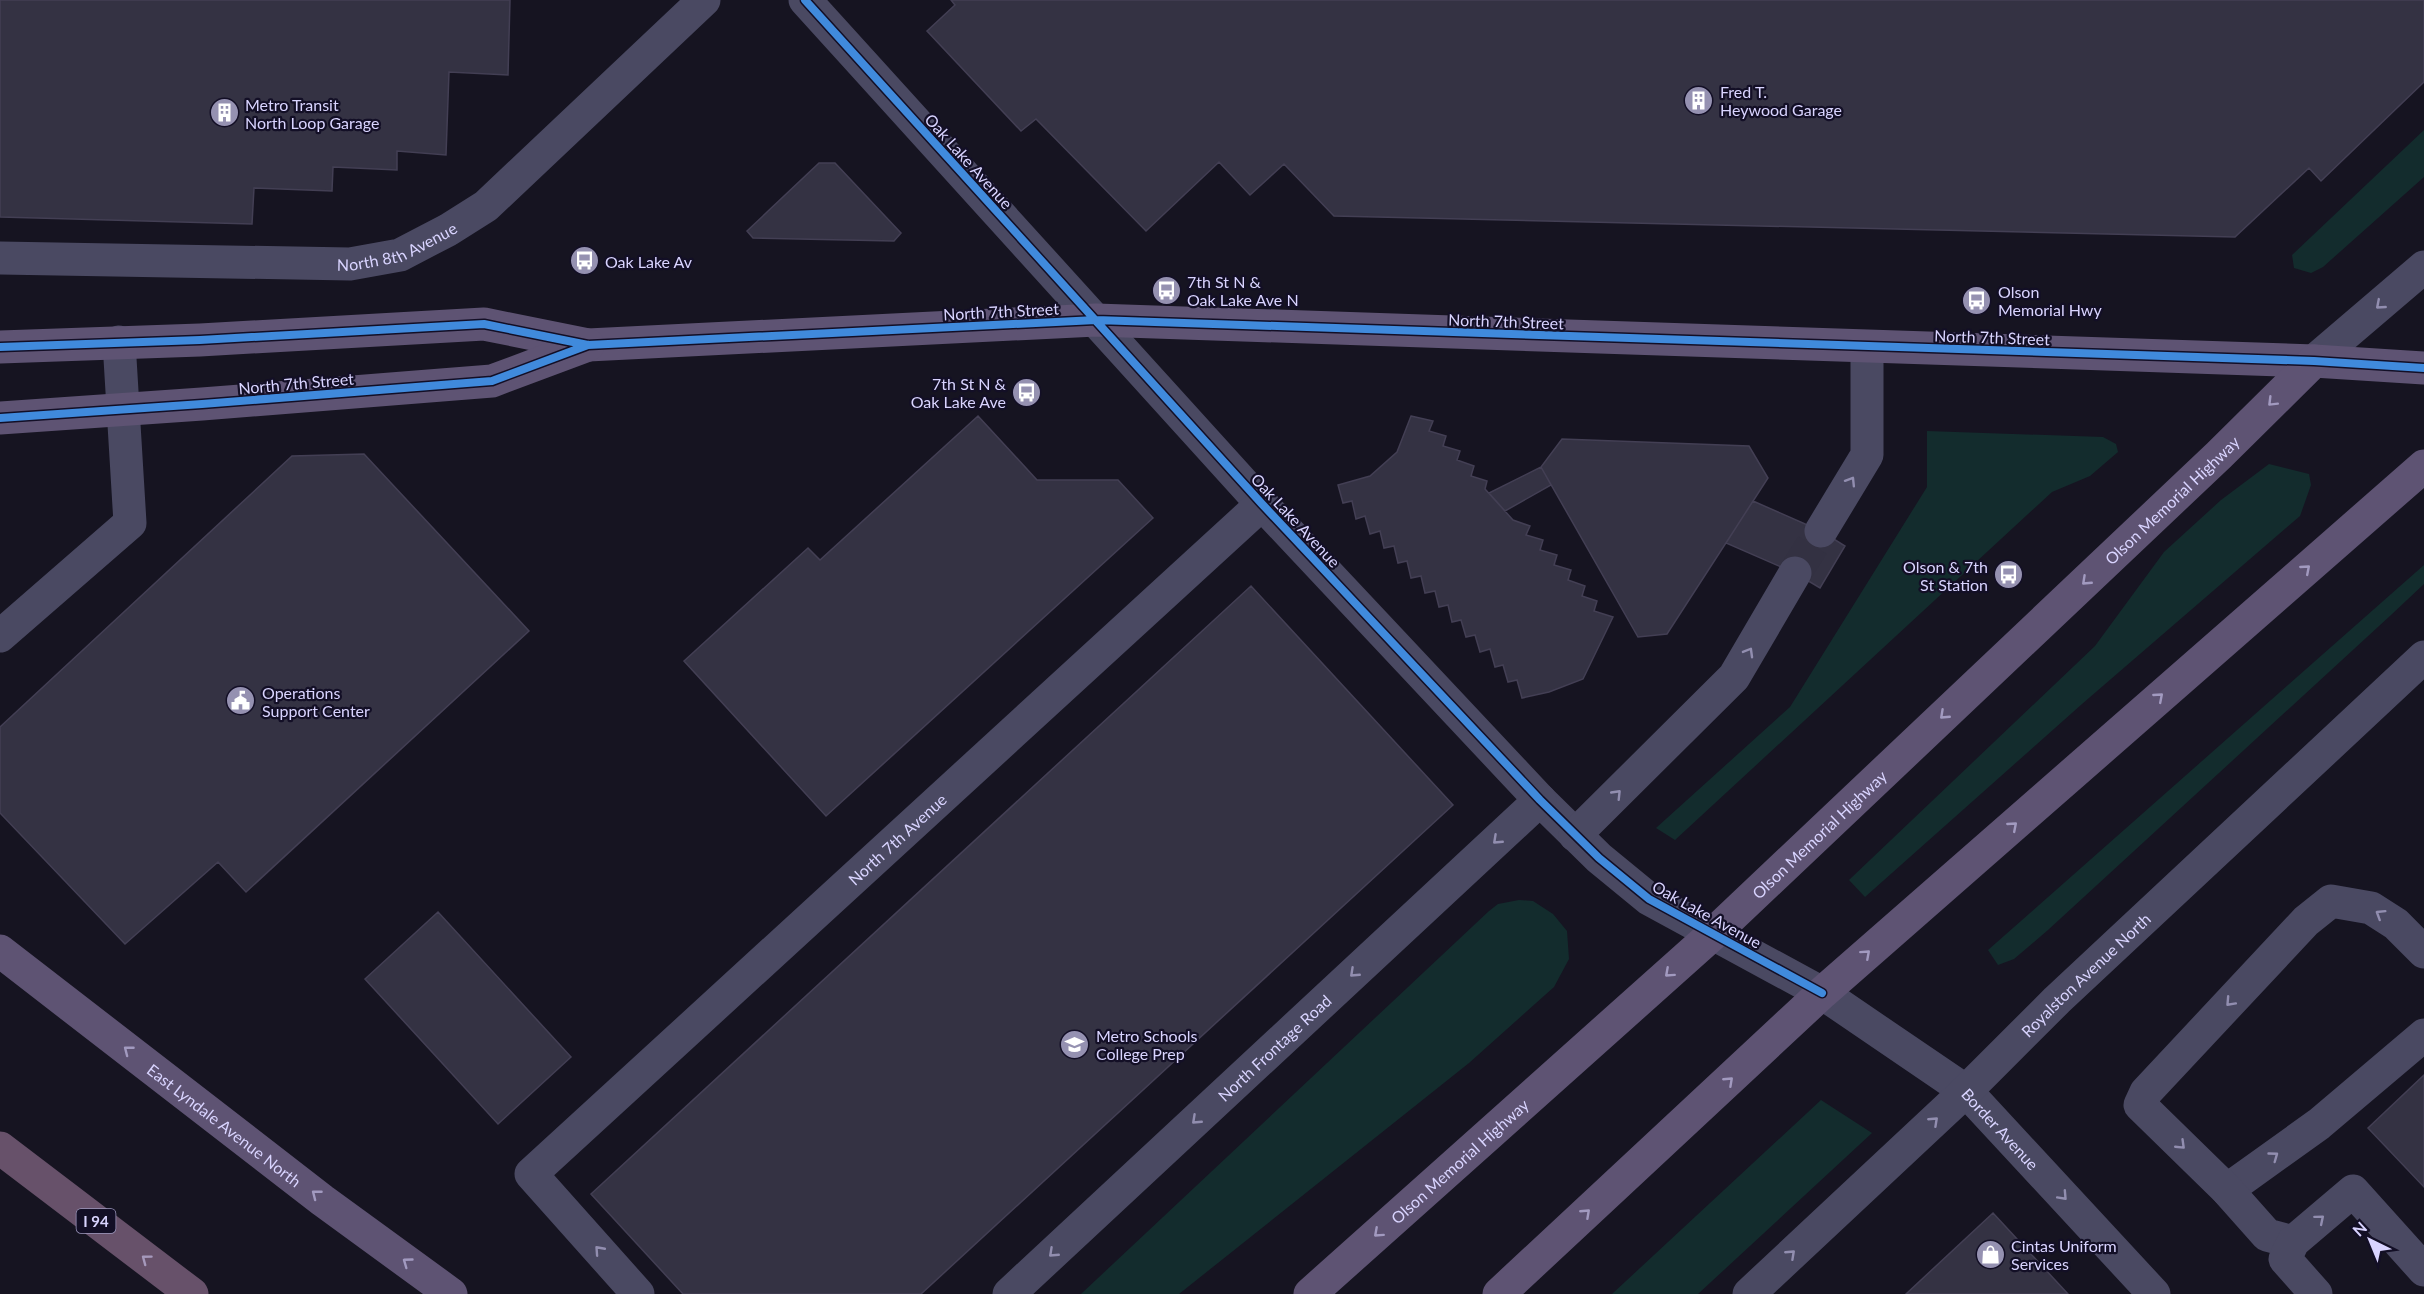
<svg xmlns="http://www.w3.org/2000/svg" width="2424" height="1294" viewBox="0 0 2424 1294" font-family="Lato,sans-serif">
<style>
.green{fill:#132c2d}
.building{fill:#343243;stroke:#433f54;stroke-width:1.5}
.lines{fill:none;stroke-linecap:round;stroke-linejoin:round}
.minor-tunnel{stroke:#333142;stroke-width:33;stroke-dasharray:33 16;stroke-linecap:butt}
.minor{stroke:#4a4962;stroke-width:33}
.major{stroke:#5e5373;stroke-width:33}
.highway{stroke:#67516a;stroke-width:33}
.cycleway-casing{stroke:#130f26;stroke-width:11}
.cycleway{stroke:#408adc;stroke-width:8}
.oneway{stroke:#928eb0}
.oneway2{stroke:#a29ac0}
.oneway3{stroke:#a699bc}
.labels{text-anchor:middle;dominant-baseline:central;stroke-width:4.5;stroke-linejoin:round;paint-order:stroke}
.shield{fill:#130f26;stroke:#9e99be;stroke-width:1.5}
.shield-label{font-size:15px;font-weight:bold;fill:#d9d4ff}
.poi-label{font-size:16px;fill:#d9d4ff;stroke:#130f26;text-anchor:start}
.street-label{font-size:16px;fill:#d9d4ff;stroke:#130f26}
</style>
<rect width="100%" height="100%" fill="#161421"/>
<path class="green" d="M2424,130V177L2323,267L2311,273L2294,268L2292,255Z
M1927,431L2103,437L2116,444L2118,452L2090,476L2052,492L1675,840L1656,828L1790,707L1927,487Z
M2269,464L2309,474L2311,485L2300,516L2082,704L1865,897L1849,880L2095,646L2164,552L2221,500Z
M2424,565V584L2391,615L2048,930L2014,959L1998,965L1988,950Z
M1519,900L1533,901L1553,914L1567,931L1569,959L1554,987L1469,1063L1179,1294H1081L1489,911L1498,904Z
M1821,1100L1872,1133L1698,1294H1612Z"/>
<path class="building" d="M0,0H510L508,75L449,72L446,155L397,151V170L333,167L332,191L254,188L252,224L0,217Z
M951,0H2424V82L2321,181L2309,168L2235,237L1334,216L1284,164L1250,195L1219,162L1146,231L1036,119L1021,131L927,31L955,5Z
M819,163H835L901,233L894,241L753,238L747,231Z
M978,416L1037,480H1118L1153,518L826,816L684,661L808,548L820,560Z
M1411,416L1433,421L1429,431L1446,436L1443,446L1460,451L1457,460L1474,466L1471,476L1487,481L1485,489L1513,520L1530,526L1526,535L1543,540L1540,550L1557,555L1554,565L1571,570L1568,580L1585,586L1582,596L1597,601L1594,611L1613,617L1583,679L1549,692L1522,698L1517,680L1508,682L1503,665L1495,667L1490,649L1480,652L1475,635L1466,637L1461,620L1452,622L1448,605L1439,607L1435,591L1425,593L1421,576L1411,578L1407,561L1398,563L1394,546L1384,548L1380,531L1370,534L1365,516L1356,519L1352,501L1343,503L1338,485L1370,476L1397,452Z
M1562,439L1749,446L1768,478L1667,634L1638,637L1541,467Z
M364,454L529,631L246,892L218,862L125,944L0,813V727L292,456Z
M1541,467L1551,485L1505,511L1489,493Z
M1753,501L1821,531L1845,546L1820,588L1795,573L1726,543Z
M1251,586L1453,805L921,1294H683L591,1194Z
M438,912L571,1057L498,1124L365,979Z
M2424,1075V1187L2368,1128Z
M1993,1213L2068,1294H1906Z"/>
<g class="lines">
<path class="minor-tunnel" d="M1795,573L1821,531"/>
<g class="minor">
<path id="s1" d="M805,0L1262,504L1540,800L1599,858L1649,899L1822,993L1966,1091L2154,1294"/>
<path id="s2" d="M0,258L350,264L400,255L448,230L486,206L704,0"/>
<path d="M2314,361L2424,267"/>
<path d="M1821,531L1867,455V347"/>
<path d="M0,636L130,523L119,342"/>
<path d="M1575,835L1734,677L1795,573"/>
<path d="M2227,1190L2319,1124L2424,1035"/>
<path d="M2293,1242L2267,1235L2227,1190L2140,1105L2146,1092L2306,921L2331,901L2371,908L2396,924L2424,952"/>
<path id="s3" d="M638,1294L531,1174L1262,504"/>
<path id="s4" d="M1009,1294L1540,800"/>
<path id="s5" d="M1749,1294L1966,1091L2057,1000L2424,657"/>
<path d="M2316,1294L2285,1259L2293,1242L2353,1191L2424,1270"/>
</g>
<g class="major">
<path d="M0,347L200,340L484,324L588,345L1096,320L2314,361L2424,368"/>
<path d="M0,418L202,404L492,381L588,345"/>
<path id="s6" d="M0,951L322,1200L451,1294"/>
<path id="s7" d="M1310,1294L1713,934L2219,455L2314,361"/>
<path d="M1499,1294L1822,993L2424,466"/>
</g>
<path class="highway" d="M0,1148L192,1294"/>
<defs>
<path id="cycleway" d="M805,0L1262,504L1540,800L1599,858L1649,899L1822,993
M0,347L200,340L484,324L588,345L1096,320L2314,361L2424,368
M0,418L202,404L492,381L588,345"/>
</defs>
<use href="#cycleway" class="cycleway-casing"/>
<use href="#cycleway" class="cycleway"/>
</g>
<defs><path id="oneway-chevron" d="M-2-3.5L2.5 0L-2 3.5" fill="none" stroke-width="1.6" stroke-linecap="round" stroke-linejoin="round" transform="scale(1.5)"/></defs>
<g class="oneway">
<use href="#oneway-chevron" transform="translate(2380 305) rotate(139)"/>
<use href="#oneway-chevron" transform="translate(1851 481) rotate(-58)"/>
<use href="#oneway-chevron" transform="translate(1749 652) rotate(-60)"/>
<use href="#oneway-chevron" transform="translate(1617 794) rotate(-46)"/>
<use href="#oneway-chevron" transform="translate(1497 840) rotate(137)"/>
<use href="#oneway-chevron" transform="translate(2380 914) rotate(-148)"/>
<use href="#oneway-chevron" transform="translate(1354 973) rotate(137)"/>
<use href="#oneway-chevron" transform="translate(2230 1002) rotate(133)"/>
<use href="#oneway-chevron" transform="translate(1196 1120) rotate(137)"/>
<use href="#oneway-chevron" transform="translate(1934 1121) rotate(-43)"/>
<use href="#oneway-chevron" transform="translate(2181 1145) rotate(44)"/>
<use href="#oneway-chevron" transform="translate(2274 1156) rotate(-36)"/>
<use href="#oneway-chevron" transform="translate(2063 1196) rotate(47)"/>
<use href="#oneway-chevron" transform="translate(2320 1219) rotate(-40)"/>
<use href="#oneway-chevron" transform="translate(599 1250) rotate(-132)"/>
<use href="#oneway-chevron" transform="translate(1053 1253) rotate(137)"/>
<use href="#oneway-chevron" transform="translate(1791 1254) rotate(-43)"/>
</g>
<g class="oneway2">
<use href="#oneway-chevron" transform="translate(2272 402) rotate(135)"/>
<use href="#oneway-chevron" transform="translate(2306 569) rotate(-41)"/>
<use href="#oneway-chevron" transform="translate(2086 581) rotate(137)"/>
<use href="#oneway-chevron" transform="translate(2159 697) rotate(-41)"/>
<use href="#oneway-chevron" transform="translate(1944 715) rotate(137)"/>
<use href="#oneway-chevron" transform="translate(2013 826) rotate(-41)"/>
<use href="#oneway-chevron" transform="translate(1866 954) rotate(-42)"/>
<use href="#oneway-chevron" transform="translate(1669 973) rotate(138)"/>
<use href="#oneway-chevron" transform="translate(128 1050) rotate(-142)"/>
<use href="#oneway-chevron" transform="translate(1729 1081) rotate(-43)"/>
<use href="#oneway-chevron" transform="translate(316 1194) rotate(-142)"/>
<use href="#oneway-chevron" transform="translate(1586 1213) rotate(-43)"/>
<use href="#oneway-chevron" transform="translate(1378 1233) rotate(138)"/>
<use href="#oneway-chevron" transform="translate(407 1262) rotate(-144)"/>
</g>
<use class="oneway3" href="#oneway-chevron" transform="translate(146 1259) rotate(-143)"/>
<defs>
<symbol id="building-disc" viewBox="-11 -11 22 22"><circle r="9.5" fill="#9591b1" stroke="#130f26"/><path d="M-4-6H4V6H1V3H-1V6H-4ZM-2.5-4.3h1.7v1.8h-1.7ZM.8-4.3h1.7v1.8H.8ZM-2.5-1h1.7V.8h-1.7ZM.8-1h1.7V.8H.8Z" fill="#fff"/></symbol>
<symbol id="bus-disc" viewBox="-11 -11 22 22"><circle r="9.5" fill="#9591b1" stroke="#130f26"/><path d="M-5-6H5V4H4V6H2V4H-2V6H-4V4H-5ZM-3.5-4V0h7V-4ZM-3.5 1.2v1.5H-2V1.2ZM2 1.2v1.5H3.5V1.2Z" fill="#fff"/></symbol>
<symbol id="civic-disc" viewBox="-11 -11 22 22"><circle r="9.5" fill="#9591b1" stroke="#130f26"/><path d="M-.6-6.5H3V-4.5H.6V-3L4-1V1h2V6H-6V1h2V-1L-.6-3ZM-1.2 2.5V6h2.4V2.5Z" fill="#fff"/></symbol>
<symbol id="school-disc" viewBox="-11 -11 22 22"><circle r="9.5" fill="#9591b1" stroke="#130f26"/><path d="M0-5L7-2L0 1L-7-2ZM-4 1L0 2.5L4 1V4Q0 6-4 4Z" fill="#fff"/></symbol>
<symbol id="shop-disc" viewBox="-11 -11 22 22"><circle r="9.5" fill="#9591b1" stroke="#130f26"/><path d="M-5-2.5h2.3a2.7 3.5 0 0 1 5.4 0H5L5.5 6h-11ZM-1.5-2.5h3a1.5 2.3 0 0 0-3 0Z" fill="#fff"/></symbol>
</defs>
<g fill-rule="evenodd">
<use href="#building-disc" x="1682" y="84" width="33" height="33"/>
<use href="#building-disc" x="208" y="96" width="33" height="33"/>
<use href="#bus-disc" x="568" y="244" width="33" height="33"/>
<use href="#bus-disc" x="1150" y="274" width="33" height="33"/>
<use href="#bus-disc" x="1960" y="284" width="33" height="33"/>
<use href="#bus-disc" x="1010" y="376" width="33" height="33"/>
<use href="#bus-disc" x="1992" y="558" width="33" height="33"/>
<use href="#civic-disc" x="224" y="684" width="33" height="33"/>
<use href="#school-disc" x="1058" y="1028" width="33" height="33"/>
<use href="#shop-disc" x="1974" y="1238" width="33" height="33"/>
</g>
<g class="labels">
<rect class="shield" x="76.5" y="1209" width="39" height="24" rx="4.5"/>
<g class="shield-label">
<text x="96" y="1221">I 94</text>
</g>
<g class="poi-label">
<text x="1720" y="91">Fred T.<tspan x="1720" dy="18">Heywood Garage</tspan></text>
<text x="245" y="104">Metro Transit<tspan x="245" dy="18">North Loop Garage</tspan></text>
<text x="605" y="261">Oak Lake Av</text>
<text x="1187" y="281">7th St N &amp;<tspan x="1187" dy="18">Oak Lake Ave N</tspan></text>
<text x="1998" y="291">Olson<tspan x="1998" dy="18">Memorial Hwy</tspan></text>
<text x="1006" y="383" text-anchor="end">7th St N &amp;<tspan x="1006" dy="18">Oak Lake Ave</tspan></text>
<text x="1988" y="566" text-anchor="end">Olson &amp; 7th<tspan x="1988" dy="18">St Station</tspan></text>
<text x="262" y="692">Operations<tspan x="262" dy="18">Support Center</tspan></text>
<text x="1096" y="1035">Metro Schools<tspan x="1096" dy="18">College Prep</tspan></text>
<text x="2011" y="1245">Cintas Uniform<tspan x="2011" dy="18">Services</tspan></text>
</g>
<g class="street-label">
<text transform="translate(969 161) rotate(48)">Oak Lake Avenue</text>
<text stroke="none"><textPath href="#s2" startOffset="400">North 8th Avenue</textPath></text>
<text transform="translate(1001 311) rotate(-3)">North 7th Street</text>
<text transform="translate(1506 321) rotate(2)">North 7th Street</text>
<text transform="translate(1992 337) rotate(2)">North 7th Street</text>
<text transform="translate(296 383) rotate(-5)">North 7th Street</text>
<text stroke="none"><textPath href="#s7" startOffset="1172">Olson Memorial Highway</textPath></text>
<text transform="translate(1296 520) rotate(47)">Oak Lake Avenue</text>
<text stroke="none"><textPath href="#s7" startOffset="686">Olson Memorial Highway</textPath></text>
<text stroke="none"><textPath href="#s3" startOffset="657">North 7th Avenue</textPath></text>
<text transform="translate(1707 914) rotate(29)">Oak Lake Avenue</text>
<text stroke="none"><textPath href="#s5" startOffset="464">Royalston Avenue North</textPath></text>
<text stroke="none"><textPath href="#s4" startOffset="362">North Frontage Road</textPath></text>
<text stroke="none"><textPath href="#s6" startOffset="284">East Lyndale Avenue North</textPath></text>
<text stroke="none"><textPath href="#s1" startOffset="1656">Border Avenue</textPath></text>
<text stroke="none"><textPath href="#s7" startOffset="200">Olson Memorial Highway</textPath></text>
</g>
</g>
<g transform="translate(2370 1240) rotate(317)" stroke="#130f26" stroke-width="4.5" paint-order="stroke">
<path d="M0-4.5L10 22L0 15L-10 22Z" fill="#d9d4ff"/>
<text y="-9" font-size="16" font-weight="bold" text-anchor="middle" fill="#d9d4ff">N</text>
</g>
</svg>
